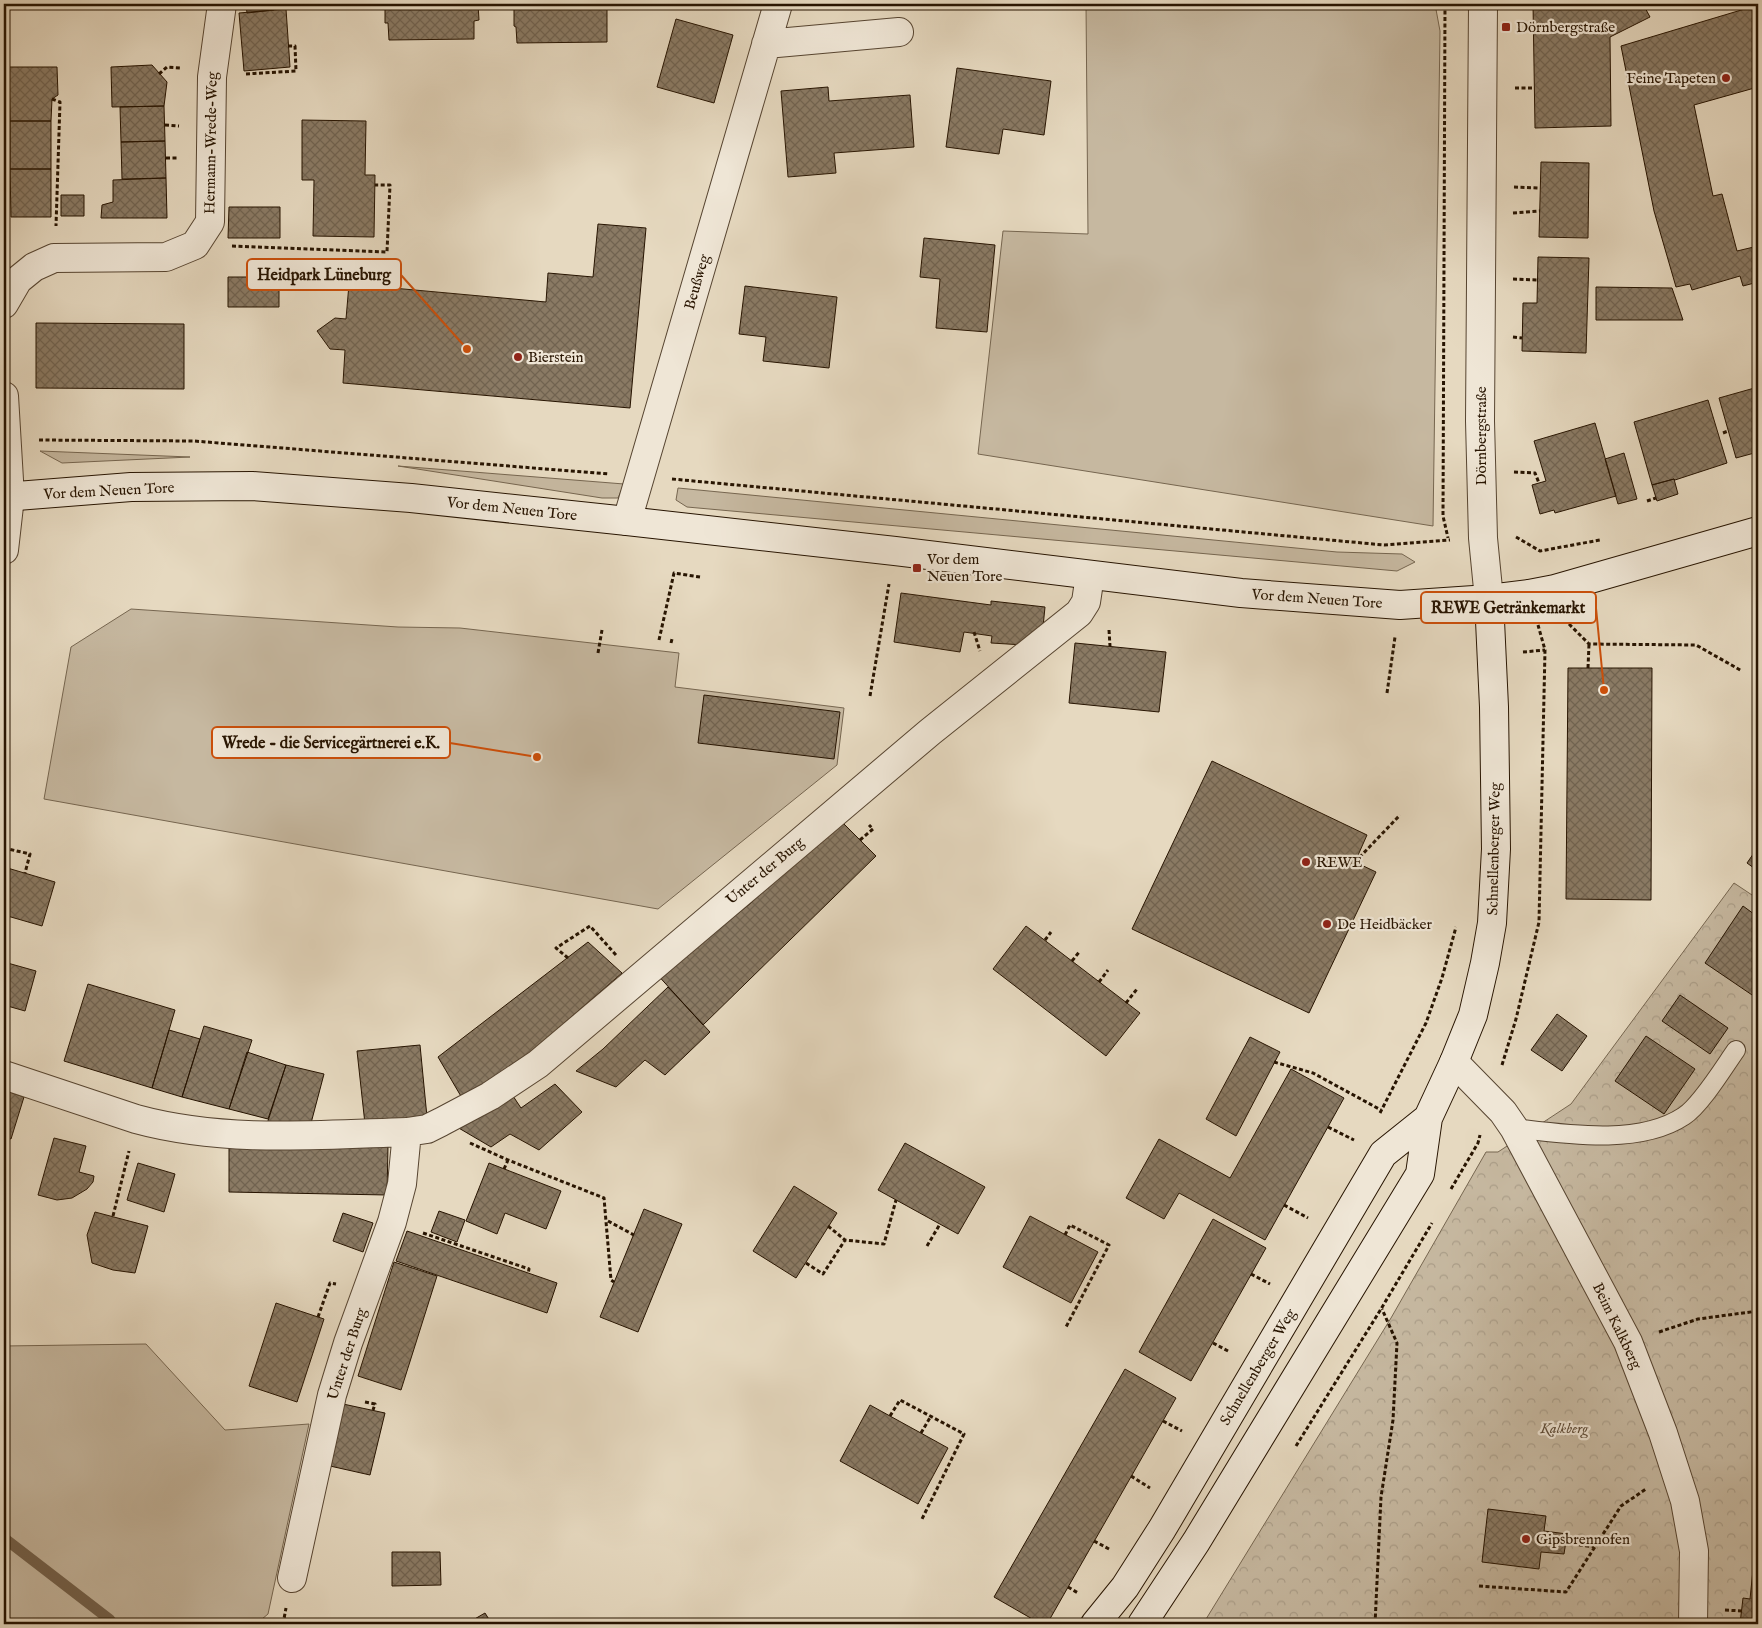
<svg xmlns="http://www.w3.org/2000/svg" width="1762" height="1628" viewBox="0 0 1762 1628" font-family="'IM FELL English',serif">
<style>
.green{fill:#c6b8a0;stroke:#766650}
.forest{fill:url(#forest-crowns);stroke:#766650}
.lines{fill:none;stroke-linecap:round;stroke-linejoin:round}
.stream{stroke:#73624d;stroke-width:11}
.building{fill:url(#building-cross-hatch);stroke:#271401}
.service-casing{stroke:#574531;stroke-width:20}
.minor-casing{stroke:#574531;stroke-width:30}
.tertiary-casing{stroke:#574531;stroke-width:30}
.secondary-casing{stroke:#271401;stroke-width:30}
.path{stroke:#271401;stroke-width:3;stroke-dasharray:4 2.5;stroke-linecap:butt}
.service{stroke:#efe6d6;stroke-width:18}
.minor{stroke:#efe6d6;stroke-width:28}
.tertiary{stroke:#efe6d6;stroke-width:28}
.secondary{stroke:#efe6d6;stroke-width:28}
.poi-dot{fill:#8f2418;stroke:#efe6d6;stroke-width:2}
.labels{text-anchor:middle;dominant-baseline:central;stroke-width:4.5;stroke-linejoin:round;paint-order:stroke}
.poi-label{font-size:15px;fill:#271401;stroke:#efe6d6;text-anchor:start}
.street-label{font-size:15px;fill:#271401;stroke:#efe6d6}
.park-label{font-size:15px;font-style:italic;fill:#5f4d39;stroke:#efe6d6}
.leader{fill:none;stroke:#cb4f0a;stroke-width:2}
.callout-dot{fill:#cb4f0a;stroke:#efe6d6;stroke-width:2}
.callout{fill:#efe6d6;stroke:#cb4f0a;stroke-width:2}
.callout-label{font-size:16px;text-anchor:middle;font-weight:bold;fill:#271401}
</style>
<defs>
<pattern id="forest-crowns" width="20" height="18" patternUnits="userSpaceOnUse" patternTransform="scale(1.25)"><rect width="20" height="18" fill="#c6b8a0"/><path d="M2 6a3 3 0 1 1 6 0M12 15a3 3 0 1 1 6 0" fill="none" stroke="#aa9d88"/></pattern>
<pattern id="building-cross-hatch" width="8" height="8" patternUnits="userSpaceOnUse" patternTransform="scale(1.25)"><rect width="8" height="8" fill="#8a7a64"/><path d="M0 0l8 8M0 8l8-8" fill="none" stroke="#716350"/></pattern>
</defs>
<rect width="100%" height="100%" fill="#e6d9c0"/>
<filter id="stains"><feTurbulence type="fractalNoise" baseFrequency=".004" numOctaves="4"/><feColorMatrix values="0 0 0 0 .2 0 0 0 0 .09 0 0 0 0 .02 0 0 0 .5 -.17"/></filter>
<radialGradient id="worn" r=".72"><stop offset=".6" stop-color="#630" stop-opacity="0"/><stop offset="1" stop-color="#630" stop-opacity=".3"/></radialGradient>
<path class="green" d="M1086,4H1435L1440,31L1433,526L978,454L1003,231L1088,234Z
M40,451L190,457L62,463Z
M398,466L624,484L618,498H602Z
M678,488L1337,552L1402,554L1415,562L1397,571L687,507L676,500Z
M131,609L398,627L460,628L679,653L675,687L844,708L837,765L658,909L44,799L71,647Z
M146,1344L225,1430L309,1424L268,1614L256,1624H4V1346Z"/>
<path class="forest" d="M1734,883L1758,899V1624H1203L1391,1318L1486,1152H1498L1571,1104Z"/>
<g class="lines">
<path class="stream" d="M4,1538L109,1619L113,1624"/>
</g>
<path class="building" d="M246,4H273L274,10L247,13Z
M385,4H478L479,20L474,21V39L389,40L388,23H385Z
M514,4H612H607V42L517,43L516,27L514,26Z
M1533,4H1643L1650,17L1610,37L1611,126L1535,128Z
M1758,5V87L1694,105L1713,196L1722,194L1737,251L1758,246V282L1743,286L1740,276L1692,290L1690,284L1676,287L1654,211L1621,46Z
M286,9L290,67L244,71L239,13Z
M676,19L733,35L714,103L657,87Z
M152,65L167,82L164,106L112,107L111,67Z
M9,67H57L58,95L52,99L51,121H10Z
M957,68L1051,81L1044,135L1003,129L999,154L946,147Z
M828,87L829,101L910,95L914,147L834,153L836,173L788,177L781,91Z
M164,106L165,141L121,142L120,107Z
M302,120L366,121L365,175H375L374,237L313,236L314,180H302Z
M10,121H51V169H10Z
M165,141L166,178L122,179L121,142Z
M1541,162L1589,163L1588,238L1539,237Z
M10,169H51V217H11Z
M166,178L167,218H101L102,205L113,202V180Z
M61,195H84V216H61Z
M229,207H280V238H228Z
M598,224L646,228L630,408L343,383L345,350L330,349L317,331L335,318L346,319L349,284L546,302L548,273L593,277Z
M924,238L995,245L987,332L936,328L940,279L920,277Z
M1538,257L1589,258L1586,353L1522,351L1523,303H1537Z
M228,277H279V307H228Z
M745,286L837,297L829,368L763,361L766,337L739,334Z
M1596,287L1672,288L1683,320H1596Z
M36,323L184,324V389L36,388Z
M1758,387V452L1736,458L1719,398Z
M1708,400L1727,463L1675,480L1674,479L1652,485L1634,422Z
M1595,423L1616,496L1555,513L1554,510L1540,514L1532,485L1546,481L1534,441Z
M1624,453L1637,499L1618,504L1605,459Z
M1674,479L1678,494L1657,501L1652,485Z
M901,593L991,605V601L1045,607L1043,627L1024,645L991,643L992,636L964,632L960,652L894,642Z
M1075,643L1166,652L1159,712L1069,703Z
M1568,668H1652L1651,900L1566,899Z
M704,695L840,712L834,759L698,743Z
M1212,761L1367,835L1355,862L1376,872L1309,1013L1132,929Z
M838,818L876,856L703,1025L655,972L729,907L737,914L751,903Z
M1758,847V871L1747,863Z
M4,867L55,882L42,926L4,915Z
M1743,906L1758,917V999L1705,963Z
M1026,926L1140,1013L1106,1056L993,969Z
M588,942L622,973L531,1052L462,1098L438,1057Z
M4,962L36,971L25,1011L4,1005Z
M88,984L175,1010L152,1088L64,1061Z
M668,987L710,1032L665,1075L645,1060L616,1087L576,1071L603,1049Z
M1680,995L1728,1028L1710,1054L1662,1021Z
M1557,1014L1587,1036L1562,1071L1531,1050Z
M204,1026L252,1040L229,1109L182,1097Z
M169,1030L200,1039L182,1097L152,1088Z
M1646,1036L1695,1069L1664,1114L1615,1081Z
M1250,1037L1280,1052L1236,1136L1206,1119Z
M420,1045L427,1117L365,1124L357,1051Z
M247,1052L286,1065L268,1119L229,1109Z
M286,1065L324,1074L310,1127L267,1124Z
M1291,1069L1344,1098L1265,1240L1179,1193L1164,1219L1126,1198L1159,1139L1230,1178Z
M555,1084L582,1112L539,1150L510,1134L491,1147L457,1127L511,1093L521,1108Z
M4,1090L24,1097L11,1139L4,1137Z
M54,1138L86,1146L79,1172L94,1176L93,1182L87,1189L72,1198L57,1200L38,1195Z
M905,1143L985,1187L958,1234L878,1190Z
M229,1144L388,1146L387,1195L229,1192Z
M138,1163L175,1174L164,1212L127,1200Z
M489,1163L561,1191L546,1229L505,1213L497,1234L466,1221Z
M794,1186L837,1213L796,1278L753,1251Z
M644,1209L682,1224L638,1332L600,1317Z
M439,1211L465,1220L457,1242L431,1232Z
M95,1212L148,1226L135,1273L113,1270L92,1263L87,1235Z
M343,1213L373,1223L363,1252L333,1241Z
M1030,1216L1098,1252L1071,1303L1003,1267Z
M1213,1219L1266,1248L1191,1381L1139,1352Z
M407,1231L557,1283L547,1313L396,1261Z
M394,1262L437,1276L401,1390L358,1376Z
M276,1303L324,1319L297,1402L249,1386Z
M1125,1369L1176,1398L1047,1624H1041L994,1597Z
M343,1404L385,1413L370,1475L330,1466Z
M870,1405L948,1448L918,1504L840,1461Z
M1488,1509L1546,1516L1544,1531L1567,1534L1564,1554L1541,1552L1539,1569L1482,1562Z
M1757,1531H1758V1624H1740L1743,1598L1750,1599Z
M392,1552H440L441,1585L392,1586Z
M485,1613L492,1624H466Z"/>
<g class="lines">
<defs>
<path id="service" d="M1514,1128C1565,1134 1639,1146 1684,1116C1701,1105 1724,1067 1736,1050"/>
<path id="minor" d="M766,44L899,32
M4,304L18,280L34,267L54,258L166,257L195,245L210,222L212,77L222,4
M4,396L10,497L4,550
M627,521L778,4
M1454,1062L1503,1112L1514,1128L1628,1342L1663,1433L1685,1501L1694,1551L1693,1624
M4,1075L136,1119C224,1143 318,1135 407,1132L427,1129L441,1122L490,1096L538,1064L930,732L1079,613L1086,602L1090,575
M292,1578L332,1395L348,1343L392,1222L402,1184L407,1132"/>
<path id="tertiary" d="M1483,4L1480,421L1483,538L1489,599"/>
<path id="secondary" d="M4,497L131,487L252,486L411,498L627,521L895,551L1241,593L1400,605L1489,599L1529,594L1555,589L1758,531
M1095,1624L1125,1587L1162,1529L1383,1154L1428,1118
M1142,1624L1196,1542L1420,1174L1428,1118L1454,1062L1473,1015L1485,963L1492,923L1496,849L1494,707L1489,599"/>
</defs>
<use href="#service" class="service-casing"/>
<use href="#minor" class="minor-casing"/>
<use href="#tertiary" class="tertiary-casing"/>
<use href="#secondary" class="secondary-casing"/>
<path class="path" d="M1445,4L1443,516L1448,538
M159,74L167,67L181,68
M246,74L296,71L295,46H288
M1515,88H1534
M52,99L60,102L56,226
M165,125L179,126
M166,158H178
M1514,187L1540,188
M1513,213L1540,211
M232,246L387,252L390,185H375
M1513,279L1537,280
M1513,337L1522,338
M1723,433L1728,431
M39,440L194,441L609,474
M1514,472L1535,473L1539,483
M672,479L1384,545L1450,540
M1647,501L1656,498
M1516,537L1540,551L1600,540
M1569,624L1589,644L1696,645L1742,671
M1109,630L1110,646
M974,632L980,651
M659,640L674,573L700,577
M671,643L672,639
M1523,652L1545,650
M598,653L602,630
M1588,668L1589,644
M1387,693L1395,637
M870,696L889,584
M860,840L873,829L869,825
M4,848L30,854L25,873
M1355,862L1400,815
M1045,940L1051,932
M568,958L556,948L590,926L616,955
M1072,961L1080,951
M1099,982L1108,970
M1126,1003L1137,989
M1274,1062L1313,1073L1381,1110
M1502,1065L1516,1019L1539,922L1545,650L1538,625
M1380,1113L1426,1023L1442,978L1456,927
M1328,1127L1354,1140
M470,1143L508,1160L604,1198L611,1280L614,1282
M504,1169L508,1160
M1451,1189L1478,1143L1480,1135
M1284,1205L1308,1218
M113,1216L129,1151
M608,1221L634,1235
M828,1226L845,1240L884,1244L896,1200
M423,1233L529,1269L528,1274
M1065,1235L1070,1225L1109,1245L1066,1327
M927,1246L940,1224
M806,1263L823,1274L845,1240
M1251,1274L1270,1284
M318,1317L330,1283L336,1284
M1659,1332L1698,1319L1758,1311
M1213,1343L1230,1352
M365,1402L375,1404L373,1410
M890,1416L900,1400L964,1434L921,1521
M1163,1421L1182,1431
M921,1433L931,1416
M1296,1446L1381,1309L1432,1223
M1131,1476L1150,1488
M1094,1541L1111,1550
M1566,1543L1594,1547
M1479,1586L1566,1592L1621,1506L1646,1489
M1068,1587L1078,1593
M1725,1610L1742,1611
M283,1624L286,1608
M1375,1624L1381,1497L1393,1420L1397,1343L1382,1309"/>
<use href="#service" class="service"/>
<use href="#minor" class="minor"/>
<use href="#tertiary" class="tertiary"/>
<use href="#secondary" class="secondary"/>
</g>
<g class="poi-dot">
<rect x="1501" y="22" width="10" height="10" rx="2.5"/>
<circle cx="1726" cy="78" r="5"/>
<circle cx="518" cy="357" r="5"/>
<rect x="912" y="563" width="10" height="10" rx="2.5"/>
<circle cx="1306" cy="862" r="5"/>
<circle cx="1327" cy="924" r="5"/>
<circle cx="1526" cy="1539" r="5"/>
</g>
<g class="labels">
<g class="poi-label">
<text x="1516" y="27">Dörnbergstraße</text>
<text x="1716" y="78" text-anchor="end">Feine Tapeten</text>
<text x="528" y="357">Bierstein</text>
<text x="927" y="559">Vor dem<tspan x="927" dy="17">Neuen Tore</tspan></text>
<text x="1316" y="862">REWE</text>
<text x="1337" y="924">De Heidbäcker</text>
<text x="1536" y="1539">Gipsbrennofen</text>
</g>
<g class="street-label">
<text transform="translate(211 143) rotate(-89)">Hermann-Wrede-Weg</text>
<text transform="translate(697 282) rotate(-74)">Beußweg</text>
<text transform="translate(1481 436) rotate(-90)">Dörnbergstraße</text>
<text transform="translate(109 491) rotate(-3)">Vor dem Neuen Tore</text>
<text transform="translate(512 509) rotate(6)">Vor dem Neuen Tore</text>
<text transform="translate(1317 599) rotate(4)">Vor dem Neuen Tore</text>
<text transform="translate(1494 849) rotate(-89)">Schnellenberger Weg</text>
<text transform="translate(765 871) rotate(-40)">Unter der Burg</text>
<text transform="translate(1617 1326) rotate(64)">Beim Kalkberg</text>
<text transform="translate(347 1354) rotate(-72)">Unter der Burg</text>
<text transform="translate(1258 1367) rotate(-59)">Schnellenberger Weg</text>
</g>
<g class="park-label">
<text x="1564" y="1428">Kalkberg</text>
</g>
</g>
<path class="leader" d="M467 349L401 275M1604 690L1596 608M537 757L450 743"/>
<g class="callout-dot">
<circle cx="467" cy="349" r="5"/>
<circle cx="1604" cy="690" r="5"/>
<circle cx="537" cy="757" r="5"/>
</g>
<g class="callout">
<rect x="247" y="259" width="154" height="31" rx="5"/>
<rect x="1421" y="592" width="175" height="31" rx="5"/>
<rect x="212" y="727" width="238" height="31" rx="5"/>
</g>
<g class="callout-label">
<text x="324" y="280">Heidpark Lüneburg</text>
<text x="1508" y="613">REWE Getränkemarkt</text>
<text x="331" y="748">Wrede - die Servicegärtnerei e.K.</text>
</g>
<rect width="1762" height="1628" fill="none" stroke="#e6d9c0" stroke-width="20"/>
<rect x="5" y="5" width="1752" height="1618" fill="none" stroke="#271401" stroke-width="2.5"/>
<rect x="10" y="10" width="1742" height="1608" fill="none" stroke="#271401"/>
<rect width="100%" height="100%" filter="url(#stains)"/>
<rect width="100%" height="100%" fill="url(#worn)"/>
</svg>
